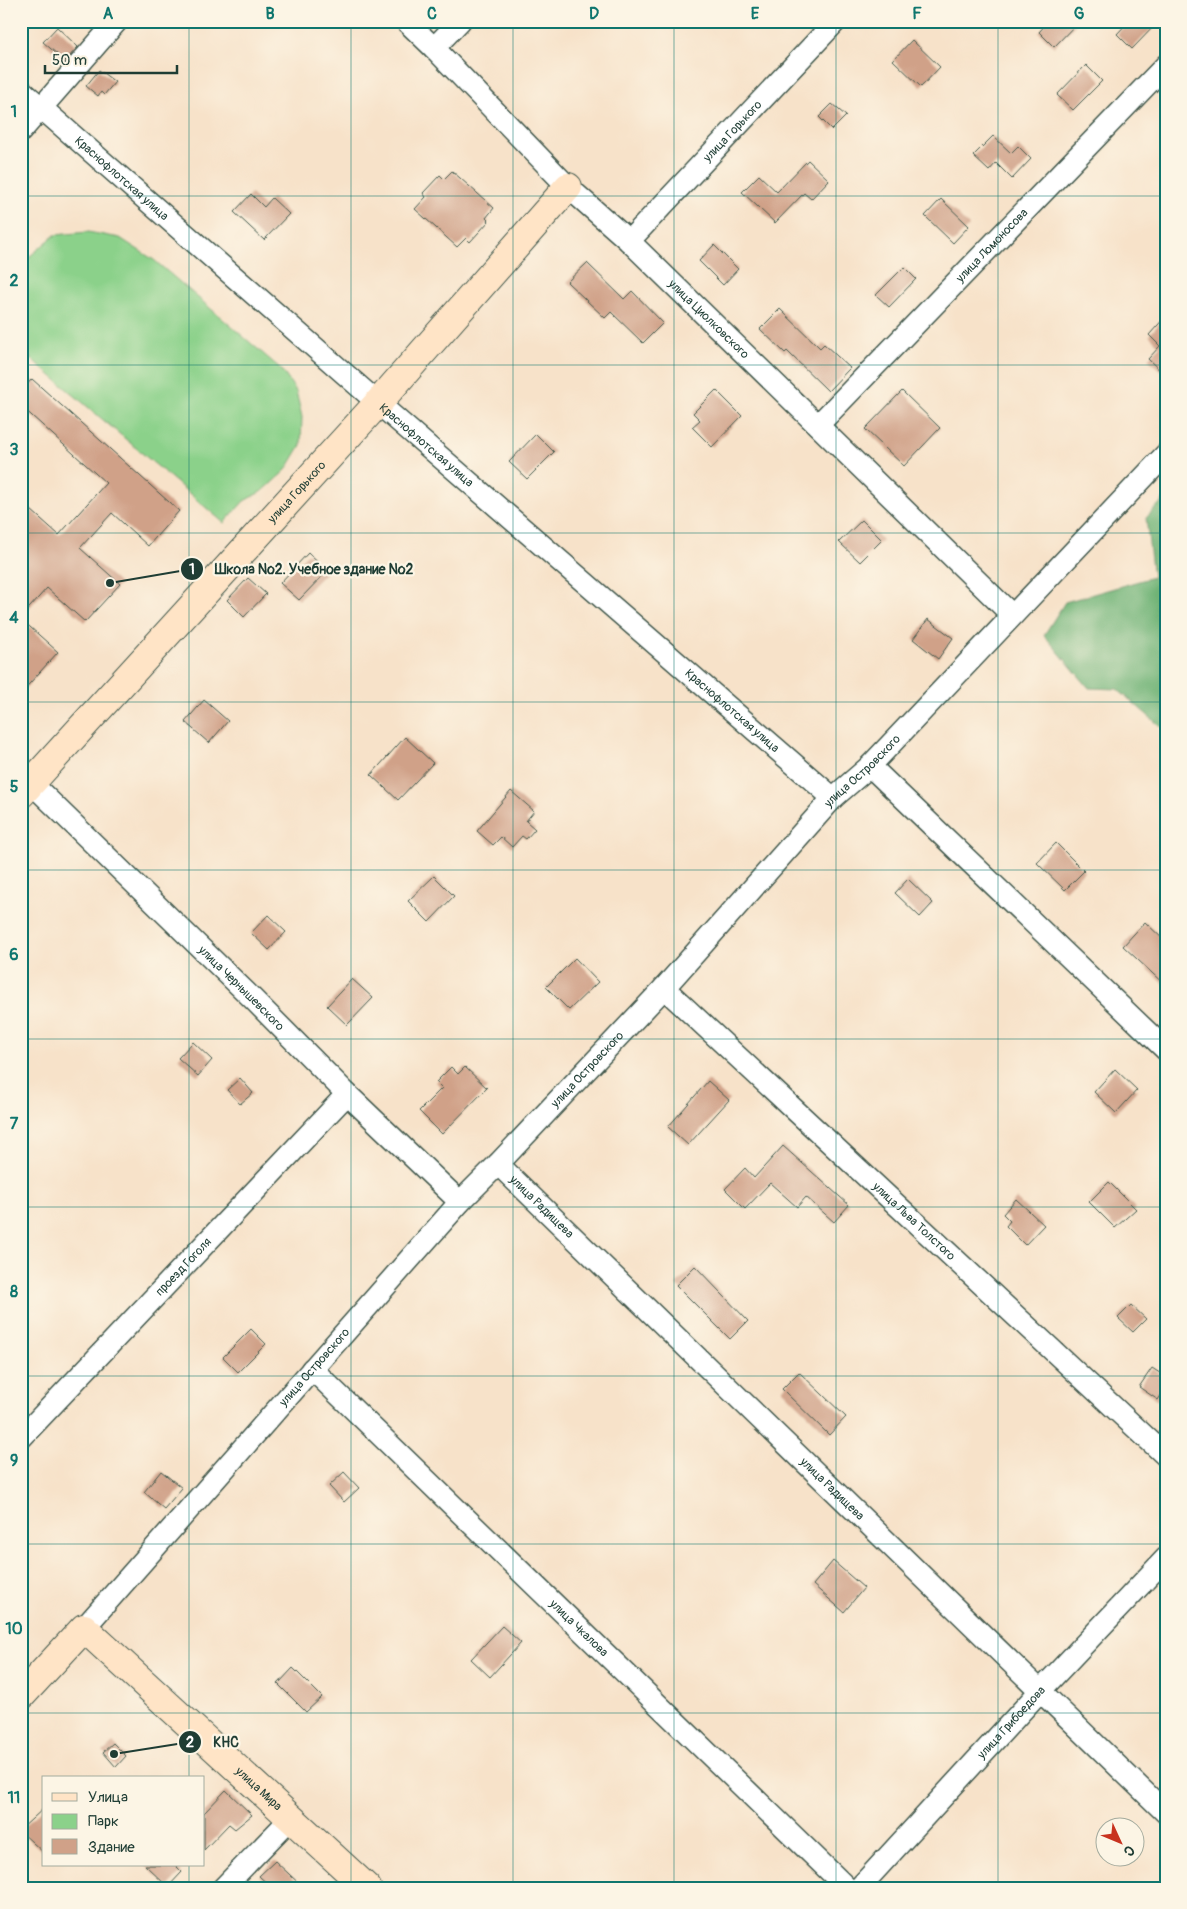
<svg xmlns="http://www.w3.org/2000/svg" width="1187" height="1909" viewBox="0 0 1187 1909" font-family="Pangolin,sans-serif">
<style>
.green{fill:#8bd18a;stroke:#55875f}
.forest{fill:#70b376;stroke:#487855}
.building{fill:#d0a188}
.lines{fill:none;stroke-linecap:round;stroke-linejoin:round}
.street-casing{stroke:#3f564a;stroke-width:24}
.secondary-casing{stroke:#3f564a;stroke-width:30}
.street{stroke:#fff;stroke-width:21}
.secondary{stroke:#ffe4c6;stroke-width:28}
.grid{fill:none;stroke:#0f766e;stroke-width:1;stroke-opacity:0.55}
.labels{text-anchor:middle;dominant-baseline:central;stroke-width:4.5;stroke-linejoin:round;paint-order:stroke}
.street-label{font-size:12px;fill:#1f3d34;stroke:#fcf5e5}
.leader{fill:none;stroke:#1f3d34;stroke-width:2}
.callout-dot{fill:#1f3d34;stroke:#fcf5e5;stroke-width:2}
.mark-label{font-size:15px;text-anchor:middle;font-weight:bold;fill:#fff}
.callout-label{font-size:14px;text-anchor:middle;font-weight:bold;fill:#1f3d34;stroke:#fcf5e5;stroke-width:4.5;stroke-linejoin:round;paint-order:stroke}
.neatline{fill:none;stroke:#0f766e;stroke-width:2}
.grid-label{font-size:16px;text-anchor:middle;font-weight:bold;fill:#0f766e}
</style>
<rect width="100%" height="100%" fill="#fcf5e5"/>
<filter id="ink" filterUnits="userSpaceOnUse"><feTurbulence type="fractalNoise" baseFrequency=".02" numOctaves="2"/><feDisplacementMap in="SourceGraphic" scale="10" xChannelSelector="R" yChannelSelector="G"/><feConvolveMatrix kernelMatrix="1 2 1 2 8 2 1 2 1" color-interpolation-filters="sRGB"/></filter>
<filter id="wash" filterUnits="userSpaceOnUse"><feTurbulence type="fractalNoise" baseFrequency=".0096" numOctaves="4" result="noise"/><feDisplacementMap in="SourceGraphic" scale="20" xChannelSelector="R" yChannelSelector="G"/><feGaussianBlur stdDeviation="1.12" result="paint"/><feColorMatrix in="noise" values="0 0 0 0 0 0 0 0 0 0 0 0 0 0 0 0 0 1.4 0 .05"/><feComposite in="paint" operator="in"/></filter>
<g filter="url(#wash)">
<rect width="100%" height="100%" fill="#f7e2c9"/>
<path class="green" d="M88,232L120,238L154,260L281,369L296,391L302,417L301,445L286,470L264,490L244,501L224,523L21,350V272L30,256L55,235Z"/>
<path class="forest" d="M1166,497V731L1117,689L1089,688L1044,635L1065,602L1153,577L1146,518Z"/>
<g id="blocks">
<path class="building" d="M1049,21H1079L1054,47L1039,32Z
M1129,21H1159L1132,49L1117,34Z
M57,27L78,47L65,61L43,42Z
M912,40L940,67L921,87L893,60Z
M1086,65L1102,81L1073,110L1057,95Z
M99,70L115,82L104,95L101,92L98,96L86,86Z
M832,104L846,116L832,130L819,117Z
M993,136L1011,153L1018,146L1031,159L1012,179L996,163L989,171L973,156Z
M808,160L829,180L811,199L804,193L775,223L742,192L759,175L777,192Z
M452,171L494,208L486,218L489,221L470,242L466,238L457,247L415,209L426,197L423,193L440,175L444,179Z
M251,194L264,207L272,198L289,214L264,240L234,212Z
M941,199L969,226L953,243L925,216Z
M714,245L738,269L723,285L699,261Z
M587,263L624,299L632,291L663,323L643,343L611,312L605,318L567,282Z
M904,267L916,279L889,307L876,295Z
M780,309L820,348L824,344L850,368L828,391L787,351L785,353L760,329Z
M1166,316V376L1148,359L1160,346L1149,335Z
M32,379L179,511L148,546L112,513L80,548L120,584L85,622L47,588L21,617V501L59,535L106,483L21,406V391Z
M716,390L742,416L712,447L692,427L700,420L693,413Z
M902,391L940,428L904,466L865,429Z
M536,434L554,452L527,479L509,462Z
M862,520L882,540L860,562L839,542Z
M308,553L327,571L299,600L280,583Z
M248,578L266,594L244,617L227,600Z
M21,619L58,652L21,693Z
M928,619L953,638L938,659L913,639Z
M204,700L228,721L209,743L185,722Z
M405,737L433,763L398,800L371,775Z
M511,791L534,811L526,821L535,829L526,839L522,836L512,847L501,837L493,845L477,831Z
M1056,843L1084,871L1065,890L1037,863Z
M434,876L454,896L429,922L408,901Z
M908,879L933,903L920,917L895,893Z
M268,915L286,932L269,950L251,933Z
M1145,922L1166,942V986L1123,946Z
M575,958L598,982L569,1010L546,987Z
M352,979L373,998L347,1025L327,1006Z
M193,1042L212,1060L198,1076L178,1058Z
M451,1067L458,1074L465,1067L487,1088L442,1134L419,1111L442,1088L436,1082Z
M1115,1069L1137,1090L1116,1113L1094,1092Z
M240,1078L253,1093L240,1104L227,1090Z
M708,1081L729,1100L688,1145L668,1127Z
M783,1146L849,1205L834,1222L806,1197L797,1207L770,1183L745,1209L725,1189L745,1168L754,1178Z
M1109,1182L1136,1209L1115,1228L1089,1202Z
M1016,1199L1044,1225L1025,1245L1006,1226L1010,1221L1003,1214Z
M695,1266L748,1321L730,1339L676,1285Z
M1131,1305L1146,1319L1133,1332L1118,1318Z
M251,1329L266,1344L238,1372L223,1357Z
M1152,1368L1166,1377V1388L1158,1400L1139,1387Z
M799,1372L846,1417L829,1435L782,1389Z
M161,1471L182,1488L164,1509L144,1492Z
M344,1472L359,1488L344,1502L329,1486Z
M833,1561L864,1588L844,1612L813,1585Z
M502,1626L521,1643L490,1677L471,1659Z
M293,1668L322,1697L306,1712L278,1684Z
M113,1743L126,1756L116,1767L103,1752Z
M226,1790L252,1815L235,1829L229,1824L204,1850V1813Z
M44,1808V1853L21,1832V1829Z
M275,1861L304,1888H272L259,1876Z
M145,1865H175L182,1872L168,1887Z"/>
</g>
</g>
<g filter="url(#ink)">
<use href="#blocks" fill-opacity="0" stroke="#3f564a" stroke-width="1"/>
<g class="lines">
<defs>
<g id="street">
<path id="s1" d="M406,21L434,48L568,187L629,241L1012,615"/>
<path d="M434,48L460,21"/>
<path id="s2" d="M21,90L378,403L833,798"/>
<path d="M21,131L117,21"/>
<path id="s3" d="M629,241L836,21"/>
<path id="s4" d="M818,425L1166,65"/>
<path d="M870,766L1166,1050"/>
<path id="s5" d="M21,773L253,999L347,1094L460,1202"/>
<path id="s6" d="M664,988L1166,1456"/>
<path id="s7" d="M498,1164L1166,1813"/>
<path id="s8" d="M312,1369L847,1888"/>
<path id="s9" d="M21,1438L347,1094"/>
<path id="s10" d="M84,1628L460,1202L498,1164L664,988L833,798L870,766L1166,454"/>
<path d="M223,1888L292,1817"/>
<path id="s11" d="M859,1888L1040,1691L1166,1558"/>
</g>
<g id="secondary">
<path id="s12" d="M21,794L378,403L568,187"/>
<path id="s13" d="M21,1696L84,1628L367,1888"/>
</g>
</defs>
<use href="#street" class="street-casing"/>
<use href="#secondary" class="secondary-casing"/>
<use href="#street" class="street"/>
<use href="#secondary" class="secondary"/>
</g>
</g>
<path class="grid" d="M189,21V1778M351,21V1888M513,21V1888M674,21V1888M836,21V1888M998,21V1888M21,196H1166M21,365H1166M21,533H1166M21,702H1166M21,870H1166M21,1039H1166M21,1207H1166M21,1376H1166M21,1544H1166M21,1713H1166M189,1865V1888"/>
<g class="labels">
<g class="street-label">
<text stroke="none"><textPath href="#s3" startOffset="151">улица Горького</textPath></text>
<text stroke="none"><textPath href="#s2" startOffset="134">Краснофлотская улица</textPath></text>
<text stroke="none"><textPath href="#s4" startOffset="250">улица Ломоносова</textPath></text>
<text stroke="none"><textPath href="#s1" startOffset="425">улица Циолковского</textPath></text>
<text stroke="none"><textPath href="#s2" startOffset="539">Краснофлотская улица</textPath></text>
<text stroke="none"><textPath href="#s12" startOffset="409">улица Горького</textPath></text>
<text stroke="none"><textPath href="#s2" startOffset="944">Краснофлотская улица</textPath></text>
<text stroke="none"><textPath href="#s10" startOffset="1158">улица Островского</textPath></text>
<text stroke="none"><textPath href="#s5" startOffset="308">улица Чернышевского</textPath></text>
<text stroke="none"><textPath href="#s10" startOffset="752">улица Островского</textPath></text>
<text stroke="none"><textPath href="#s7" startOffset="61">улица Радищева</textPath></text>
<text stroke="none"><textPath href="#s6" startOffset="342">улица Льва Толстого</textPath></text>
<text stroke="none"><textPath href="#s9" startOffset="236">проезд Гоголя</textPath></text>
<text stroke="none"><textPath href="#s10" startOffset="348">улица Островского</textPath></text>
<text stroke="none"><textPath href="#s7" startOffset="466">улица Радищева</textPath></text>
<text stroke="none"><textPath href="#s8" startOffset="372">улица Чкалова</textPath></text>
<text stroke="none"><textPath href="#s11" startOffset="225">улица Грибоедова</textPath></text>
<text stroke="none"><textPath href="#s13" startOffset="330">улица Мира</textPath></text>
</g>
</g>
<path class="leader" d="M110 583L192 569M114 1754L190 1742"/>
<g class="callout-dot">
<circle cx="110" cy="583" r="5"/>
<circle cx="114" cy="1754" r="5"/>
<circle cx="192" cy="569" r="12"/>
<circle cx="190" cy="1742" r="12"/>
</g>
<g class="mark-label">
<text x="192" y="574">1</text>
<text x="190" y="1747">2</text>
</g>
<g class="callout-label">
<text x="314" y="574">Школа №2. Учебное здание №2</text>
<text x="226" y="1747">КНС</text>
</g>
<rect width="1187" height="1909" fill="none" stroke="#fcf5e5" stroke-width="55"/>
<rect x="42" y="1776" width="162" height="90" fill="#fcf5e5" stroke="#a4ab9e"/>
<rect x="52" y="1793" width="25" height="8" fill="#ffe4c6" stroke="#a4ab9e"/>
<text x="88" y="1802" font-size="15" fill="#1f3d34">Улица</text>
<rect x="52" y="1814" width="25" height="15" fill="#8bd18a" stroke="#a4ab9e"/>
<text x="88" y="1826" font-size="15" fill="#1f3d34">Парк</text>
<rect x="52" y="1839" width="25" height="15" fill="#d0a188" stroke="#a4ab9e"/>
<text x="88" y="1852" font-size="15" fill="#1f3d34">Здание</text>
<g transform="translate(1120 1842) rotate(134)"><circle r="24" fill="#fcf5e5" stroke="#a4ab9e"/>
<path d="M0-4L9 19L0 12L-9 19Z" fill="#c8321e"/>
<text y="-8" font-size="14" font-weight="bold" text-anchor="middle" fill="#1f3d34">С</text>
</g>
<path d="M45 65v8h132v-8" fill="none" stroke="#1f3d34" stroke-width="2.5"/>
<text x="52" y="65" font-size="15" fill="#1f3d34" stroke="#fcf5e5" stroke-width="4" paint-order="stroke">50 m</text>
<rect x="28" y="28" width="1132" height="1854" class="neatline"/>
<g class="grid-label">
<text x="108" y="19">A</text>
<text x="270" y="19">B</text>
<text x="432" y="19">C</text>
<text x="594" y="19">D</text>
<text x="755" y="19">E</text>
<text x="917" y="19">F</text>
<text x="1079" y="19">G</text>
<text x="14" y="117">1</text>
<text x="14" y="286">2</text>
<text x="14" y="455">3</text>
<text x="14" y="623">4</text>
<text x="14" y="792">5</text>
<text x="14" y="960">6</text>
<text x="14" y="1129">7</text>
<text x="14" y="1297">8</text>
<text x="14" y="1466">9</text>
<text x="14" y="1634">10</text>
<text x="14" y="1803">11</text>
</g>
</svg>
